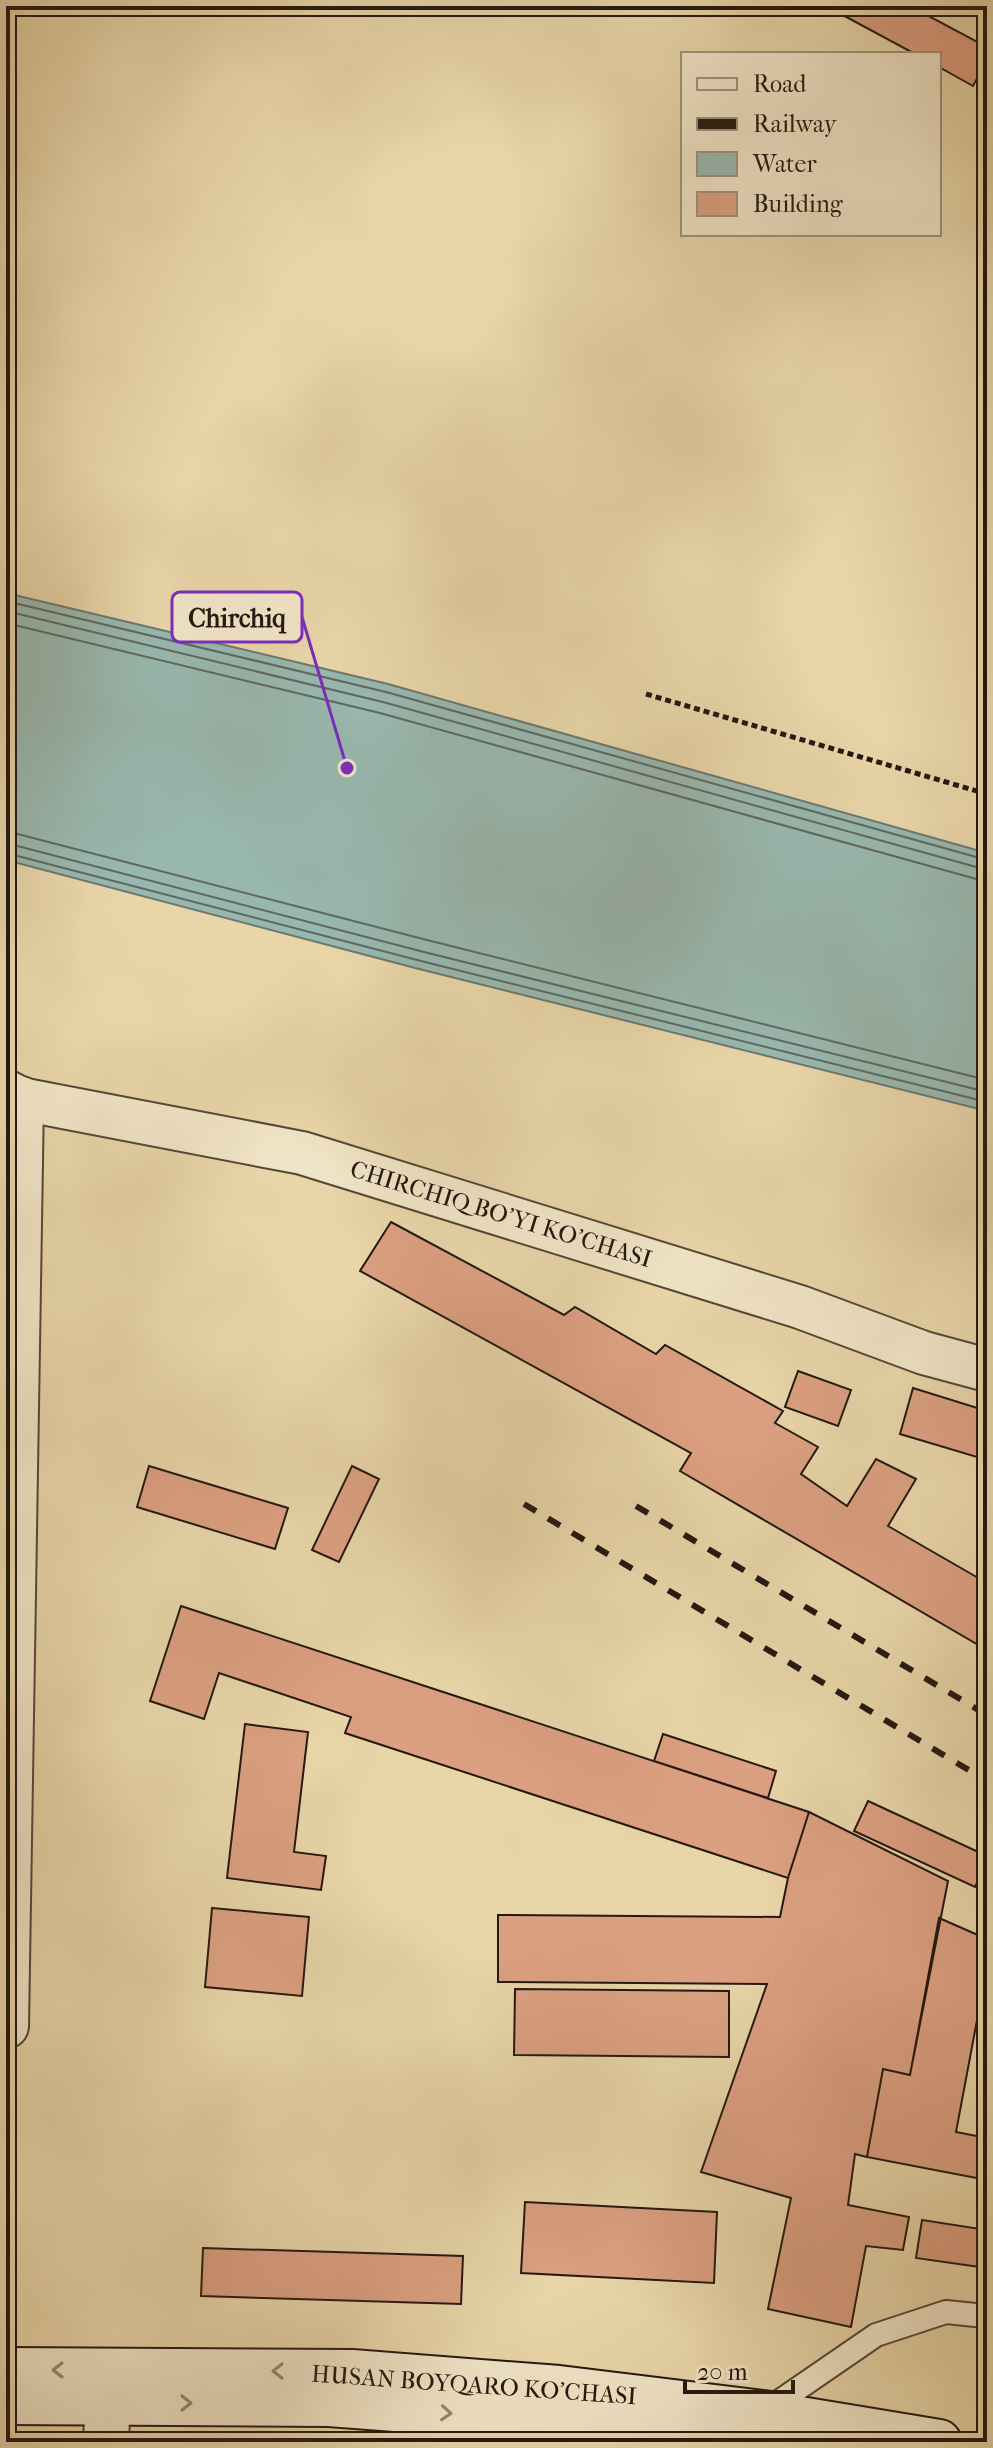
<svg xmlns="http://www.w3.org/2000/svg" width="993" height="2448" viewBox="0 0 993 2448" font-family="'IM FELL French Canon',serif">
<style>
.water{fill:#98b8af;stroke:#6a7870;stroke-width:2}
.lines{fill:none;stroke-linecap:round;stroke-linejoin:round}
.shore{stroke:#5e6860;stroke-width:2}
.building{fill:#dba081;stroke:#241811;stroke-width:2}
.service-casing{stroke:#554737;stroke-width:26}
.minor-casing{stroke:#554737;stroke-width:46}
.tertiary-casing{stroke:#554737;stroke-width:48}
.secondary-casing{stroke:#241811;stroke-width:48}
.path{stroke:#241811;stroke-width:5;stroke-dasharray:6 4;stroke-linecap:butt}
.service{stroke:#f0e4c6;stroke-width:22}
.minor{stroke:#f0e4c6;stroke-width:42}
.tertiary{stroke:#f0e4c6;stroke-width:44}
.secondary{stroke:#f0e4c6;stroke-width:44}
.rail{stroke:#241811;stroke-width:6;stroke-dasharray:14 14;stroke-linecap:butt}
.oneway{stroke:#948875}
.labels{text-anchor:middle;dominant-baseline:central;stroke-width:7;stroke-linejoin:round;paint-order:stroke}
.street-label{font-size:24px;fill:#241811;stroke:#f0e4c6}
.leader{fill:none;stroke:#7b2cbf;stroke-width:3}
.callout-dot{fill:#7b2cbf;stroke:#f0e4c6;stroke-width:3}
.callout{fill:#f0e4c6;stroke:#7b2cbf;stroke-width:3}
.callout-label{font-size:26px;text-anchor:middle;font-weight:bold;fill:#241811}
</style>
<rect width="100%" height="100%" fill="#e8d5a8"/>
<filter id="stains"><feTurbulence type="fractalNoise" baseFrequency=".0025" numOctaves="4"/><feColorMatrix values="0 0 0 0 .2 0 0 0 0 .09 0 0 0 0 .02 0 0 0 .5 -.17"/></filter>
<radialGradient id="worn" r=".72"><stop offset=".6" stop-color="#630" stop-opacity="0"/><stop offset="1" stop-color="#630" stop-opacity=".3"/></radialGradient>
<path class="water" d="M6,593L388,684L987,853V1111L419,969L6,860Z"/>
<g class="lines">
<path class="shore" d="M6,601L386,692L987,860
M6,611L383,702L987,870
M6,623L380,713L987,882
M6,831L427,940L987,1080
M6,843L424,952L987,1092
M6,853L421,961L987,1102"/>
</g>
<path class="building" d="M826,6H910L987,47V60L973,86L939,67V54H915Z
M391,1222L564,1315L575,1307L656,1354L665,1345L783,1411L775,1423L818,1447L801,1474L847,1506L876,1459L916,1479L888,1526L987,1583V1650L680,1471L691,1453L360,1271Z
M798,1371L851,1390L838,1426L785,1407Z
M913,1388L987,1411V1460L900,1434Z
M149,1466L288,1508L275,1549L137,1507Z
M352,1466L379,1479L339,1562L312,1550Z
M181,1606L809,1812L788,1878L345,1733L351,1717L219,1673L204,1719L150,1701Z
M245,1724L308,1732L294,1852L326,1856L321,1890L227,1878Z
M663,1734L776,1771L768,1798L654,1761Z
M868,1801L987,1856V1862L975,1887L854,1831Z
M809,1812L948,1881L910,2075L883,2069L867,2157L855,2154L848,2205L909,2217L903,2250L866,2246L851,2327L768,2309L791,2198L701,2172L767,1984L498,1982V1915L780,1917L788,1878Z
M212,1908L309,1917L302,1996L205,1987Z
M939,1918L987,1939V1967L956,2132L987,2138V2180L867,2157L883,2069L910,2075Z
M515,1989L729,1991V2057L514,2055Z
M525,2202L717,2212L714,2283L521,2273Z
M922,2220L987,2230V2268L916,2258Z
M203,2248L463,2256L461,2304L201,2296Z"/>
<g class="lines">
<defs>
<path id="service" d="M764,2412L876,2335L946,2312L985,2316"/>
<path id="minor" d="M6,1091L21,1099L302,1153L800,1307L924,1353L987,1370"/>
<path id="tertiary" d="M6,2026L21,1099
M106,2442L109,2371"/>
<path id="secondary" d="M6,2370L352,2372L559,2388L763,2413L939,2442
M6,2402L329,2404L542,2420L725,2442"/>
</defs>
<use href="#service" class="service-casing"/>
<use href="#minor" class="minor-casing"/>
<use href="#tertiary" class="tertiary-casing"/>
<use href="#secondary" class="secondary-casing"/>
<path class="path" d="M646,694L987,794"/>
<use href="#service" class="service"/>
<use href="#minor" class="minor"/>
<use href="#tertiary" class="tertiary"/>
<use href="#secondary" class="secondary"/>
<path class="rail" d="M524,1504L987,1781
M636,1506L987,1715"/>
</g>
<defs><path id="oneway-chevron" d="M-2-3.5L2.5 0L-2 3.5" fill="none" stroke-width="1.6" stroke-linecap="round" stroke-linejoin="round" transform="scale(2)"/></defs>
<g class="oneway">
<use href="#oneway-chevron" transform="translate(58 2370) rotate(-180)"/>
<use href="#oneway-chevron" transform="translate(278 2371) rotate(-180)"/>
<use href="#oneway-chevron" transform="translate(186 2403)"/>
<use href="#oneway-chevron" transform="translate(446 2413) rotate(4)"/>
</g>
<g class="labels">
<g class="street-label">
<text transform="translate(501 1214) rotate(17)">CHIRCHIQ BO'YI KO'CHASI</text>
<text transform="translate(474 2385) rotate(4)">HUSAN BOYQARO KO'CHASI</text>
</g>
</g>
<path class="leader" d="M347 768L302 617"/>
<circle class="callout-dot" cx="347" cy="768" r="8"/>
<rect class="callout" x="172" y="592" width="130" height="50" rx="8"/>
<g class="callout-label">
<text x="237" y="627">Chirchiq</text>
</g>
<rect width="993" height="2448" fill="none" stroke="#e8d5a8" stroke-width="32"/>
<rect x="8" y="8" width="977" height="2432" fill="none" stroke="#241811" stroke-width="4"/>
<rect x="16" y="16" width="961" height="2416" fill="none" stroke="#241811" stroke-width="2"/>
<rect x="681" y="52" width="260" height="184" fill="#f0e4c6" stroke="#9e927e" stroke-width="2"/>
<rect x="697" y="78" width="40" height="12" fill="#f0e4c6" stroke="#9e927e" stroke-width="2"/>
<text x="753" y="92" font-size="24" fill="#241811">Road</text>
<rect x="697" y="118" width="40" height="12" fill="#241811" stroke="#9e927e" stroke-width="2"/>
<text x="753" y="132" font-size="24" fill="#241811">Railway</text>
<rect x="697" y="152" width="40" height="24" fill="#98b8af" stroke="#9e927e" stroke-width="2"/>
<text x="753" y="172" font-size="24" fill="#241811">Water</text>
<rect x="697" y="192" width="40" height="24" fill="#dba081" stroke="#9e927e" stroke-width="2"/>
<text x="753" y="212" font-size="24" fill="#241811">Building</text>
<path d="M685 2380v12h108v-12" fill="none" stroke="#241811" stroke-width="4"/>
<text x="697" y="2380" font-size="24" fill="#241811" stroke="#f0e4c6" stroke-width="6" paint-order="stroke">20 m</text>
<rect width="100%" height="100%" filter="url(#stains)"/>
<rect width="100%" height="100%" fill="url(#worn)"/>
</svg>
